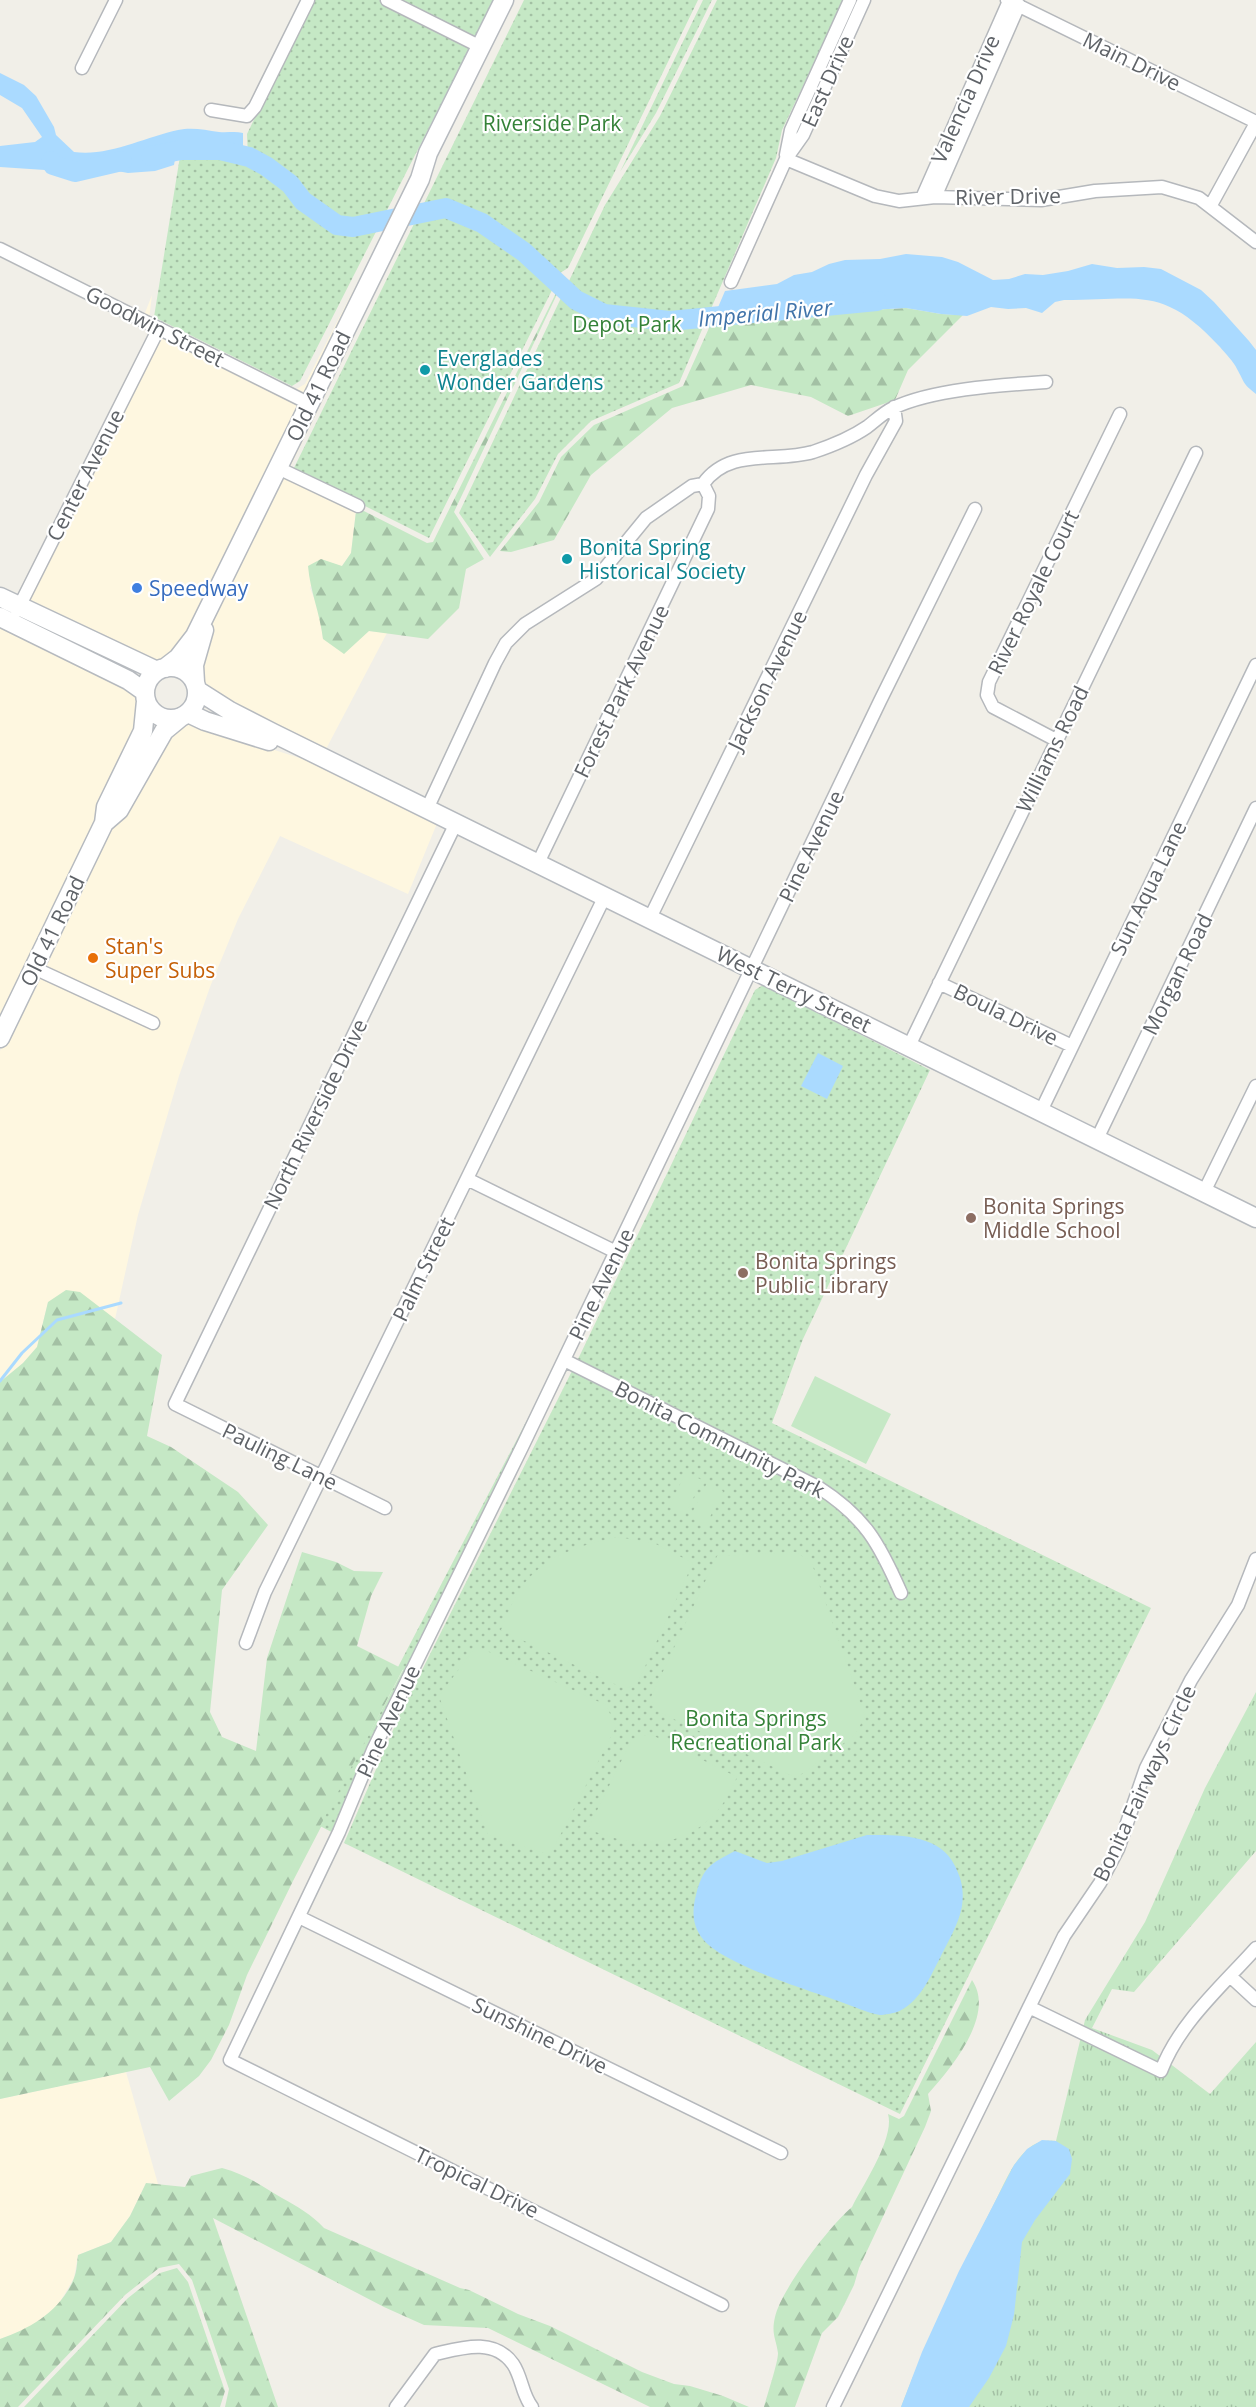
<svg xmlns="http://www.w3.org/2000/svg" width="1256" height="2407" viewBox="0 0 1256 2407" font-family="'Open Sans',sans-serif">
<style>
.commercial{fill:#fef7e0}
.grass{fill:url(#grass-tufts)}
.forest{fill:url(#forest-firs)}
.park{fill:url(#park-dots)}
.pitch{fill:#c5e8c5}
.water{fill:#aadaff}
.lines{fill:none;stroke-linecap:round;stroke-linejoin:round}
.stream{stroke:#aadaff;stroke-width:3}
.river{stroke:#aadaff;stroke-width:20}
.street-casing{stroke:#b5b8bc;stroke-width:15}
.secondary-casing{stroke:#b6babf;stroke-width:21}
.street{stroke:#fff;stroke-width:12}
.secondary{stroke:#fff;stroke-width:18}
.culture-dot{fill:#0f9aa8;stroke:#fff;stroke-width:2}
.shop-dot{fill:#3f7fe0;stroke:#fff;stroke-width:2}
.food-dot{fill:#e8710a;stroke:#fff;stroke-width:2}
.education-dot{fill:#8d6e63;stroke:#fff;stroke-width:2}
.labels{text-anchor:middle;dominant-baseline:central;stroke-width:4.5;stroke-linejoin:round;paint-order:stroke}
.street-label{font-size:21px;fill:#5f6368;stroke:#fff}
.park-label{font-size:21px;fill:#348238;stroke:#fff}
.culture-label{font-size:21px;fill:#0d838f;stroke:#fff;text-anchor:start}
.shop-label{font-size:21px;fill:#366cbe;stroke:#fff;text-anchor:start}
.food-label{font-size:21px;fill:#c56008;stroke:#fff;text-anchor:start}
.education-label{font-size:21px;fill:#785e54;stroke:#fff;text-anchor:start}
.water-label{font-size:22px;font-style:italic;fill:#4174aa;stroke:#fff}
</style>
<defs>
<pattern id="grass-tufts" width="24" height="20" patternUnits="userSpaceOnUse" patternTransform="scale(1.5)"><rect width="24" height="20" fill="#c5e8c5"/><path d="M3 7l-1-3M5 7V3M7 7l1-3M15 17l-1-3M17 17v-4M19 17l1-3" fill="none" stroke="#a3c0a4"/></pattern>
<pattern id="forest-firs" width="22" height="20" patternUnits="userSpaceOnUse" patternTransform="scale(1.5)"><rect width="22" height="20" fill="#c5e8c5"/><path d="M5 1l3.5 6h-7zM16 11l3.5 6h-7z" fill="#a3c0a4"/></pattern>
<pattern id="park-dots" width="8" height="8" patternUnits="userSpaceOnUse" patternTransform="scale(1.5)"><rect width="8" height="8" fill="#c5e8c5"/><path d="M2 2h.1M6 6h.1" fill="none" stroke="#a3c0a4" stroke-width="1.8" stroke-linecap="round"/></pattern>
</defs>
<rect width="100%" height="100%" fill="#f1efe8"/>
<path class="commercial" d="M392,221L211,592L174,654L160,663L23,601L155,324L143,318L152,295L149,319L293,391L305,384L388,223Z
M369,295L370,304L289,470L356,511L351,553L341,567L321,559L310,588L319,611L323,639L369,631L387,633L325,751L203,686L200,665L221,596Z
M0,624L140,696L138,729L99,821L0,1026Z
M187,722L328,767L438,821L408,894L280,836L238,919L210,987L179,1076L138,1215L115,1319L107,1314L48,1302L37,1347L23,1363L0,1382V1051L108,829L168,735Z
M126,2072L158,2184L146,2183L130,2216L111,2242L78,2255L74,2278L57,2307L26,2330L0,2339V2099Z"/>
<path class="grass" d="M1256,1692V1851L1134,1992L1112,1989L1092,2028L1152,2050L1210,2094L1256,2042V2407H901C927,2339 958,2273 992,2208C1002,2189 1011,2164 1027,2150C1036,2141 1045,2140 1056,2141L1085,2020L1145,1922L1205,1788Z"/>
<path class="forest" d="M558,289L559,290L454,512L484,559L466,569L459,608L428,639L369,631L344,654L323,639C320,613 310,591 308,566L321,559L342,566L351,553L356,511L352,505L427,543L433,542Z
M828,298L845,300L861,308L870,310L906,308L941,314L963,315L908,370L895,400L848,416L811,397L751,385L672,408L591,475L554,540L511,552L500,551L539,502L561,457L594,425L683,386L713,319C730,314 751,306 768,315L795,299C806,302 817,301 828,298Z
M66,1290L80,1292L162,1355L147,1436L171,1447L238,1492L268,1525L222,1590L210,1712L222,1737L256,1751L267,1658L302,1552L336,1562L354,1571L383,1572L371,1596L357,1646L403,1669L293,1881L247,1975L229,2025L211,2060L199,2076L169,2101L150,2067L0,2099V1382L23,1363L37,1347L48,1302Z
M972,1980C996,2015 951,2068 928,2094L931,2111L925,2127L859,2268L854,2285L838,2317L822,2333L795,2407H764C767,2395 778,2363 778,2353C776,2338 771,2334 775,2317C781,2290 830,2225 852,2207C863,2185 895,2138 888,2114L899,2119L904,2116Z
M222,2168C245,2174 262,2186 282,2198C298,2207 311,2214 324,2228L460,2288L469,2290L518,2314L550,2326L642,2372L674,2384L690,2386L723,2396L749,2407H650L488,2328L424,2325L384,2307L213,2218L278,2407H225L229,2389L192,2280L179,2264L159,2268L125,2295L18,2407H0V2339C31,2328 61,2311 74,2278C77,2271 77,2262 78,2255L111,2242L130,2216L146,2183L185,2187L191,2176Z
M177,2268L188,2282L225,2391L220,2407H24L128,2298L160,2273Z"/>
<path class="park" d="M312,0H494L300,381L292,386L154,317L181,150H220L248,157L247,134Z
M524,0H698L568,268L552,278L556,282L429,538L293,470Z
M703,0H712L656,113L620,172Z
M717,0H844L782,130L776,158L679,383L591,421L558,454L535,499L490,557L459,513L605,205L660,116Z
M763,985L930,1070L803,1339L772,1423L1151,1608L900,2114L344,1843L400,1714L580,1355L755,990Z
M562,1353L573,1358L396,1711L341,1837L320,1826L403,1670L398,1667Z"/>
<path class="pitch" d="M815,1376L891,1414L866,1464L791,1426Z
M686,1472L702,1480L685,1515L669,1507Z
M707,1483L723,1491L706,1525L690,1517Z
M618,1537L654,1543L693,1563L636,1686L623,1688L501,1630C507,1616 512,1600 521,1588C544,1555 581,1545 618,1537Z
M795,1552L811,1561L865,1716L855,1735L796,1778L655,1710L651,1697L717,1556Z
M476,1646L606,1705L616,1727L550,1855L488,1835L439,1696Z
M650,1734L737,1777C731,1790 724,1804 715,1814C678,1852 632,1847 588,1829L632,1739Z"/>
<path class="water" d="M0,73L24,85L36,96L54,127L56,135L74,152C108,157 145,137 178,130C192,127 205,130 219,132C227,133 235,131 243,133V150L220,144L180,145L177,148L174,165L155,171L128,173L95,167L62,174H53L45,170L0,167V146L35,142L42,137L22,108L0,95Z
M906,254L942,257L958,262L993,280L1009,279L1025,274L1043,275L1068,271L1092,264L1117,268L1144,267L1161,269L1201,290L1214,302L1249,341L1256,350V394C1242,383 1245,383 1237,369C1234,362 1225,353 1220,347C1163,285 1139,300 1064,300L1055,302L1042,313L1026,308L1008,309L991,307L967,316L941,314L906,308L870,310L861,308L845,300L828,298L811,302L795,299L787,302L777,315L751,310L713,319L725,291L777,284L794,275L812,272L829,264L845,260L880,259Z
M818,1053L843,1066L827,1099L801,1086Z
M867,1835C899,1835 940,1834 955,1866C962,1880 964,1891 962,1906C959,1924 947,1943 939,1960C929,1979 919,2003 897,2012C893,2013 884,2015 880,2015C867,2013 853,2006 841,2002C808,1990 721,1964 702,1938C692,1925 692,1910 696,1895C703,1867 710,1864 735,1851L767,1863L782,1861Z
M1042,2140L1056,2141L1069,2149L1072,2159L1070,2174L1035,2220L1022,2242L1014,2315L1006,2346L989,2378L969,2407H901L922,2352L959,2271L1014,2165L1027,2149Z"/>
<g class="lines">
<path class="stream" d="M0,1381L22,1353L57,1320L121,1303"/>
<path class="river" d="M151,156L181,150H220L249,157L266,166L290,184L303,201L337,225L353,227L446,208L482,223L524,252L576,300L604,314L670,321L877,301
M51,161L53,165L75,172L122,161"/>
<defs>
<path id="street" d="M387,0L481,47
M1007,0L1256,122
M82,68L116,0
M211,110L247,116L255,107L308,0
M786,155L791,130L850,0
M786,159L875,196L899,201L935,197L1041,200L1095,191L1162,187L1199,198L1256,242
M935,197L1019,5
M922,198L1009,1
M1211,205L1256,123
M0,249L310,404
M731,282L786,159L803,135L864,0
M278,468L358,506
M17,611L159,328
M1056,740L993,707L987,695L989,682L1120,414
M427,809L495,663L506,643L525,624L596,579L646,518L692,486L703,484C729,447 775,463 813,452C831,446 851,438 867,427C875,421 883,413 893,408C933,389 1001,385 1046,382
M538,863L708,509L709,496L703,484
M650,918L866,475L896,421L894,407
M34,968L153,1023
M939,983L1072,1046
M909,1046L1196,453
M1041,1111L1256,665
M1097,1139L1256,808
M467,1179L616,1252
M1204,1192L1256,1086
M564,1360L818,1487C865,1517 879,1543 901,1593
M385,1508L175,1404L456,823
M246,1643L265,1592L605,896
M299,1917L781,2153
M1230,1976L1256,2000
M1029,2007L1161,2071C1179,2023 1222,1986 1256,1948
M722,2305L230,2060L339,1832L373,1750L522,1447L880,701L975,509
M396,2407L435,2354C461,2348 494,2337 513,2364C522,2377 522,2395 532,2407
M833,2407L1064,1936L1100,1883L1118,1849L1146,1768L1191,1680L1238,1605L1256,1559"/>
<path id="secondary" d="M0,597L157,671
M0,617L128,680L145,692
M145 693a26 26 0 1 1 52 0a26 26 0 1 1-52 0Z
M165,668L178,658L195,636L420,179L428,153L504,0
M195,682L194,665L204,630
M197,690L230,711L273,733L1256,1218
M188,713L205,721L269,741
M104,823L119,810L164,731L181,717
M0,1038L104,823L106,807L143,731L146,701"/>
</defs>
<use href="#street" class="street-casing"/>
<use href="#secondary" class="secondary-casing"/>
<use href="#street" class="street"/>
<use href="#secondary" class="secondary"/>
</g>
<g class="culture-dot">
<circle cx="425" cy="370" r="6"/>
<circle cx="567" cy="559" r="6"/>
</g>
<circle class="shop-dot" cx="137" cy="588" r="6"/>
<circle class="food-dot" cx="93" cy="958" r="6"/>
<g class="education-dot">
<circle cx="971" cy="1218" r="6"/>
<circle cx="743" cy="1273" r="6"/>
</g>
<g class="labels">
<g class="street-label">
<text transform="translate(1132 61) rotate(26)">Main Drive</text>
<text transform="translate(827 81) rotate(-66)">East Drive</text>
<text transform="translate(965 99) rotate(-66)">Valencia Drive</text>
<text transform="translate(1008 196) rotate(-1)">River Drive</text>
<text transform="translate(155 326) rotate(27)">Goodwin Street</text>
<text transform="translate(318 386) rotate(-64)">Old 41 Road</text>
<text transform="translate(85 475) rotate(-63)">Center Avenue</text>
<text transform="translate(1033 592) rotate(-64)">River Royale Court</text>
<text transform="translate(767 680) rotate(-64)">Jackson Avenue</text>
<text transform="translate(621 691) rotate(-64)">Forest Park Avenue</text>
<text transform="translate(1052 749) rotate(-64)">Williams Road</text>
<text transform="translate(811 846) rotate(-64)">Pine Avenue</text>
<text transform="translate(1148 888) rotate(-64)">Sun Aqua Lane</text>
<text transform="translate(52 931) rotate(-64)">Old 41 Road</text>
<text transform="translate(1177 974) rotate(-64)">Morgan Road</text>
<text transform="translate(794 989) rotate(26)">West Terry Street</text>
<text transform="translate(1006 1014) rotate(26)">Boula Drive</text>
<text transform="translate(315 1114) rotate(-64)">North Riverside Drive</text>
<text transform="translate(423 1269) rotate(-64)">Palm Street</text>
<text transform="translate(601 1284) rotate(-64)">Pine Avenue</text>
<text transform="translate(720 1439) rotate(27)">Bonita Community Park</text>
<text transform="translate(280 1456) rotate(26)">Pauling Lane</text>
<text transform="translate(388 1721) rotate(-65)">Pine Avenue</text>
<text transform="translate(1144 1783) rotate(-65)">Bonita Fairways Circle</text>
<text transform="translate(540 2035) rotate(26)">Sunshine Drive</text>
<text transform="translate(477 2182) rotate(26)">Tropical Drive</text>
</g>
<g class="park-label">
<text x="552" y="123">Riverside Park</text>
<text x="627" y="324">Depot Park</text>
<text x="756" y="1718">Bonita Springs<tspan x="756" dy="24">Recreational Park</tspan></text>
</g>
<g class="culture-label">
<text x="437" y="358">Everglades<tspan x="437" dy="24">Wonder Gardens</tspan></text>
<text x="579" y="547">Bonita Spring<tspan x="579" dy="24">Historical Society</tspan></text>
</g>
<g class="shop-label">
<text x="149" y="588">Speedway</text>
</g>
<g class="food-label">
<text x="105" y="946">Stan's<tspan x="105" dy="24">Super Subs</tspan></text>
</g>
<g class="education-label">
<text x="983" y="1206">Bonita Springs<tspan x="983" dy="24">Middle School</tspan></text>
<text x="755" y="1261">Bonita Springs<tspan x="755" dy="24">Public Library</tspan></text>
</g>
<g class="water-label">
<text transform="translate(765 312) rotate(-5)">Imperial River</text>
</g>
</g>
</svg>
